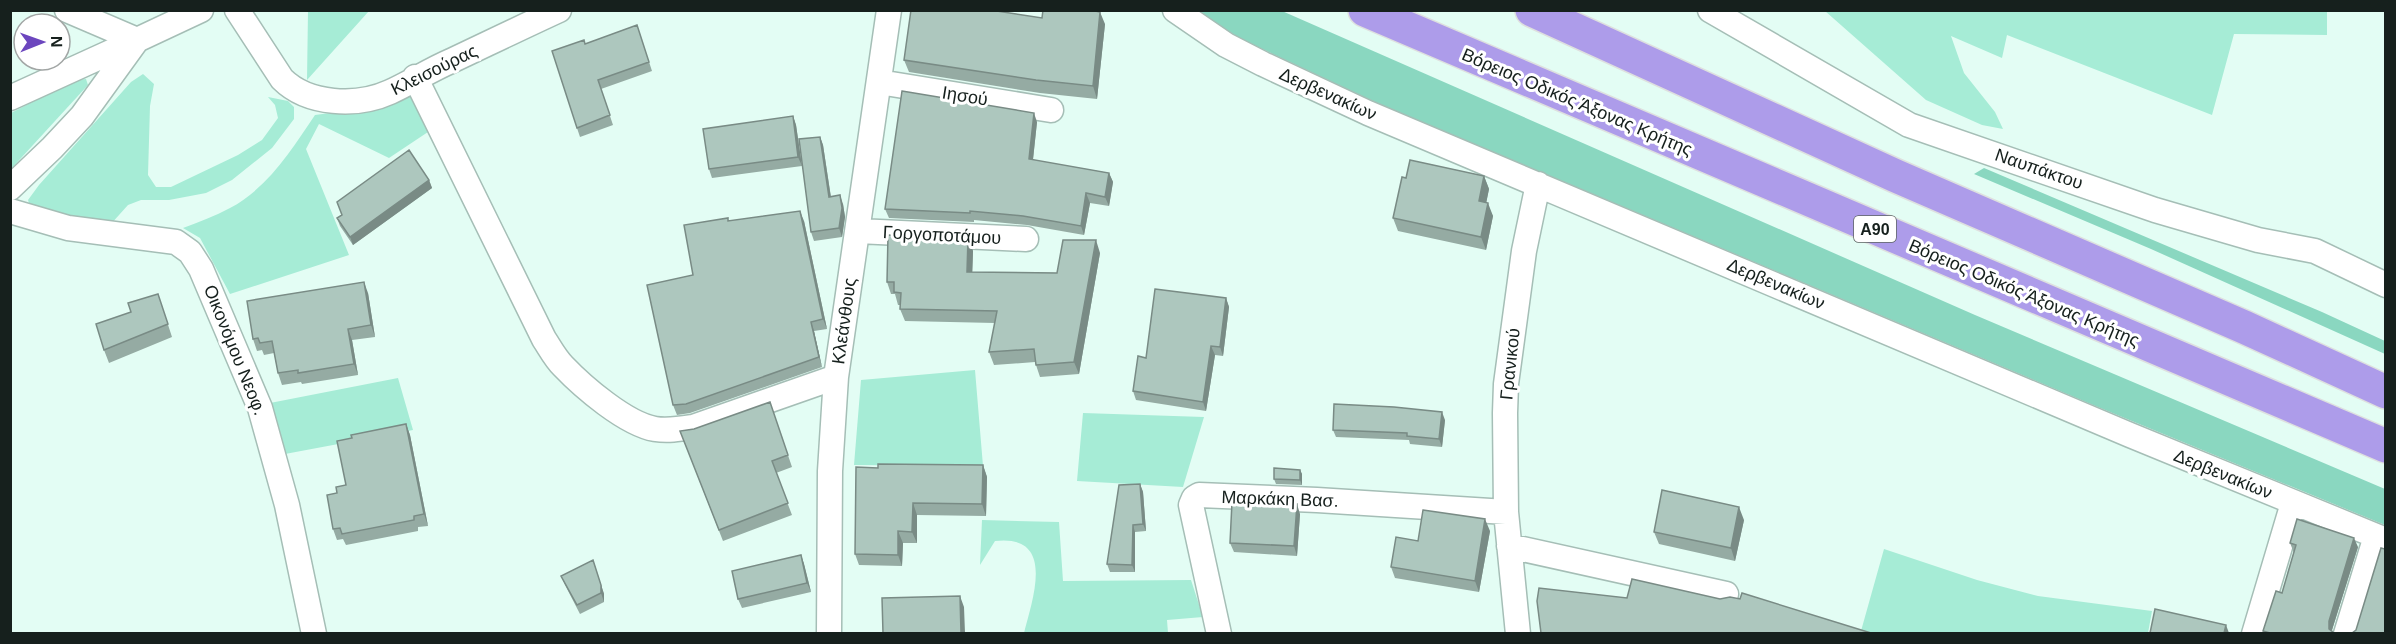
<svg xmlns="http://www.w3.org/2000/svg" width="2396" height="644" viewBox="0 0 2396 644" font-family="Arial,sans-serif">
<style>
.green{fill:#a6ecd6}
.forest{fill:#8ad7c0}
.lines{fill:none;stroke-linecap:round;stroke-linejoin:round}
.street-casing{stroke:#a5beb6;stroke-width:27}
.highway-casing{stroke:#dee0df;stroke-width:36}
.street{stroke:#fff;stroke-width:24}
.highway{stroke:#ad9cea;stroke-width:33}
.wall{fill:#95aba3}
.shaded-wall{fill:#798b85}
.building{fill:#adc7be;stroke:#798b85;stroke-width:1.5}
.labels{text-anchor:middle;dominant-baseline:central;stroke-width:6;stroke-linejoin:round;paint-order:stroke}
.shield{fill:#fff;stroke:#5c6361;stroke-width:1.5}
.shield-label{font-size:16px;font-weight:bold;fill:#16201d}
.street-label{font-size:18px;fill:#16201d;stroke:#fff}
</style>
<rect width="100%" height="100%" fill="#e3fdf4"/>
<path class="green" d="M308,11H369L307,80Z
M1825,11L2327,10V35L2234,34L2212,115L2007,35L2002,58L1951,36L1964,73L1995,112L2003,129L1982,125L1926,100Z
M143,74L154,84L150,106L148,175L156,187H171L238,155L262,140L278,118L275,105L268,97L288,101L294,107V119L272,148L232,180L206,193L169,200H141L128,205L110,225L31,209L28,200L39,185L131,82Z
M86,79L88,85L11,169V113L75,80Z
M413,91L431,130L389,158L319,124L306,149L349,255L230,294L200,238L183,228C199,222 215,216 230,208C268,188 292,149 315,115L345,111Z
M975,370L983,466L854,465L861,380Z
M398,378L413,430L285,454L270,403Z
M1083,413L1204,417L1183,487L1077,481Z
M982,520L1059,522L1063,581L1191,580L1203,617L1167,620L1168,633H1024C1033,598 1056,534 995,541L980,565Z
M1884,549L1977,580L2038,596L2152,611L2148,633L1870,634L1861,631Z"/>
<path class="forest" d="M1197,11H1282L1975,315L2385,489V525L2093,405L1375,102L1241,39Z
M1984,168L2322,312L2385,341V354L2151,249L1974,174Z"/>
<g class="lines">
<defs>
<path id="street" d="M67,10L137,40
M237,10L282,79C308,105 357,107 390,92C410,83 430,70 451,61C487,44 522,27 559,10
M1175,10L1226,45L1263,64L1368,113L2130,435L2386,540
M1710,10L1909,125L2155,210L2258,240L2315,251L2386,285
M415,77L544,339C550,348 555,358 563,366C583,387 626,424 655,429C668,431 680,429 693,427L836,377
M879,82L1051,110
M10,98L135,41
M10,188L52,148L82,116L137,40L201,10
M10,211L68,228L176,242L190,252L201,269L260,408L287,505L314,634
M858,231L1026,239
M1509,546L1726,594
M829,634L830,471L836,377L889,10
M1219,634L1191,505L1194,498L1199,495L1317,500L1506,512
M1518,634L1506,512L1505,413L1506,384L1524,251L1538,184
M2254,634L2293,503
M2346,634L2376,536"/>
<path id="highway" d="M1365,10L2386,446
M1532,10L1896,176L2244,327L2386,392"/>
</defs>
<use href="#street" class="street-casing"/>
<use href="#highway" class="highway-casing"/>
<use href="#street" class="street"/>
<use href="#highway" class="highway"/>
</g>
<path class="wall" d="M995,11L1042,18L1105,24L1097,99L1040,93L909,72L904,60Z
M637,25L652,71L601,89L613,125L580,137L577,128L585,44Z
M793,116L796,125L802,166L712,178L709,169Z
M1037,122L1033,160L1109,173L1113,182L1109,206L1090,203L1084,235L1027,225L974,220V222L889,218L885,209Z
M820,137L823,145L831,197L843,204L845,217L842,237L814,241L811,232Z
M1484,176L1489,189L1486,203L1493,216L1486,250L1398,231L1393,218L1406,178Z
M429,180L432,188L353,245L340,226L337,218L342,215Z
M729,221H804L827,329L814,331L822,367L690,413L677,415L673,405L693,275Z
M968,238L973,251L972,272L1057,273L1100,253L1079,374L1040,377L1035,362L994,365L989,352L995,323L905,321L900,309L901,305H898L895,294H891L887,282Z
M368,293L375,337L352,340L358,375L302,384L301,382L282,385L278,373L274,353L264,355L262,350L257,351L253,339Z
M158,294L172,337L109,363L104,350L131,312Z
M1226,298L1229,307L1223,356L1215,355L1206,411L1136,400L1133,391L1146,358Z
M770,402L792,467L776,473L792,515L723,541L680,431L694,429Z
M1445,420L1442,447L1410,444L1409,440L1336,437L1333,430Z
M406,424L410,435L428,526L418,527V531L346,545L343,539L337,540L333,529L346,485L352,438Z
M983,465L987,477L986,516L917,515V543H903L902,566L859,565L855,554L878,468Z
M1300,470L1302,474V485L1276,484L1274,479Z
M1140,484L1143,492L1146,531L1135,532V572H1110L1107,564Z
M1300,514L1297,556L1234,552L1230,543Z
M1744,520L1735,561L1659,544L1654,532Z
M1490,531L1479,592L1395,578L1391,567L1418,541Z
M2290,543L2358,547L2332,630L2334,633H2264L2263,631L2282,593L2294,553Z
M801,555L804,564L811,592L742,608L738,599Z
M593,560L604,594V602L580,614L565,585L561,576Z"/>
<path class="shaded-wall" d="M1100,12L1105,24L1097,99L1093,86Z
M1034,113L1037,122L1032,168L1029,159Z
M793,116L796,125L802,166L798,157Z
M820,137L823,145L832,205L829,197Z
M1109,173L1113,182L1109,206L1105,197Z
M1484,176L1489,189L1484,214L1479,201Z
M429,180L432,188L353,245L350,237Z
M1086,193L1090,203L1084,235L1081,226Z
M840,195L843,204L845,217L842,237L839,228Z
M1488,203L1493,216L1486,250L1481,237Z
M800,211L804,221L827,329L823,319Z
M968,238L973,251L972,284L967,272Z
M1096,240L1100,253L1079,374L1074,362Z
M364,282L368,293L375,337L371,325Z
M1226,298L1229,307L1223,356L1220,347Z
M811,322L814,331L822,367L819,357Z
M348,329L352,340L358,375L354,364Z
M1211,346L1215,355L1206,411L1203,402Z
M1442,412L1445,420L1442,447L1439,439Z
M406,424L410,435L428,526L424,514Z
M983,465L987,477L986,516L982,504Z
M1300,470L1302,474V485L1300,480Z
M1140,484L1143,492L1146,531L1143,524Z
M913,503L917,515V543L912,532Z
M1297,504L1300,514L1297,556L1294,546Z
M1739,507L1744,520L1735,561L1731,548Z
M1485,519L1490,531L1479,592L1475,581Z
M1133,525L1135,532V572L1132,565Z
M898,531L903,543L902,566L898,555Z
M2354,538L2358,547L2332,630V633L2329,629V621Z
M801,555L804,564L811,592L807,583Z
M593,560L604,594V602L601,593Z
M960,596L964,607L965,633H961Z
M2226,625L2229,633H2224Z"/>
<path class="building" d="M911,10H990L1042,18L1043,10H1090L1100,12L1093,86L1036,80L904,60Z
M637,25L649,62L598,80L610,115L577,128L552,51L584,40L585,44Z
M902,91L1034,113L1029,159L1109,173L1105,197L1086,193L1081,226L1023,216L970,211V213L885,209Z
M793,116L798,157L709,169L703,129Z
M820,137L829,197L840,195L842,208L839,228L811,232L799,139Z
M409,150L429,180L350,237L337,218L342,215L337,202Z
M1410,160L1484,176L1479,201L1488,203L1481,237L1393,218L1402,177L1406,178Z
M800,211L823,319L811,322L819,357L686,404L673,405L647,285L693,275L684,225L728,218V221Z
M888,235L968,238L967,272L1057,273L1063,240H1096L1074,362L1036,365L1034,349L989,352L997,311L900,309L901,293L894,292V282H887Z
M364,282L371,325L348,329L354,364L298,373V370L278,373L272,341L260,343L258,338L253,339L247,301Z
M1155,289L1226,298L1220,347L1211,346L1203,402L1133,391L1138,356L1146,358Z
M158,294L168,324L104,350L96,324L131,312L128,303Z
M770,402L788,455L772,461L788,503L719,530L680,431L694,429Z
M1334,404L1394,407L1442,412L1439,439L1407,436V433L1333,430Z
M406,424L424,514L414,516V520L342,534L340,528L333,529L327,495L337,493L336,487L346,485L337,441L352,438L351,435Z
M878,464L983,465L982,504L913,503L912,532L898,531V555L855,554L856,467L878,468Z
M1274,468L1300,470V480L1274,479Z
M1140,484L1143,524L1133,525L1132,565L1107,564L1119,485Z
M1662,490L1739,507L1731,548L1654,532Z
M1232,502L1297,504L1294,546L1230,543Z
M1423,510L1485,519L1475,581L1391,567L1396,537L1418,541Z
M2297,519L2354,538L2329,621V629L2334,633H2270L2263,631L2276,591L2282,593L2296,545L2290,543Z
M2381,548L2385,549V633H2352L2356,630Z
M801,555L807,583L738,599L732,571Z
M593,560L601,585V593L577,605L561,576Z
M1632,579L1720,599L1730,597L1740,599L1742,593L1871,633H1541L1537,601L1539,588L1627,598Z
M960,596L961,633H883L882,598Z
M2155,609L2226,625L2224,633H2150Z"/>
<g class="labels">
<rect class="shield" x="1854" y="216" width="42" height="26" rx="4.5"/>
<g class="shield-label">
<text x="1875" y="229">Α90</text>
</g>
<g class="street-label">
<text transform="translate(434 70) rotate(-26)">Κλεισούρας</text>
<text transform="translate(1328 94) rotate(24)">Δερβενακίων</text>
<text transform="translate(965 96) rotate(9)">Ιησού</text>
<text transform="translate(1577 102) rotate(23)">Βόρειος Οδικός Άξονας Κρήτης</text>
<text transform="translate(2039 169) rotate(19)">Ναυπάκτου</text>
<text transform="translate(942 235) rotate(3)">Γοργοποτάμου</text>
<text transform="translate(1776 284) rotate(23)">Δερβενακίων</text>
<text transform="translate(2024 293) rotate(23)">Βόρειος Οδικός Άξονας Κρήτης</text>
<text transform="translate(844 321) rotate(-82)">Κλεάνθους</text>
<text transform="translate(235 350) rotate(68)">Οικονόμου Νεοφ.</text>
<text transform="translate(1510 364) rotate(-84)">Γρανικού</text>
<text transform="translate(2223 474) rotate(22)">Δερβενακίων</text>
<text transform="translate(1280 499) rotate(2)">Μαρκάκη Βασ.</text>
</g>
</g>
<rect width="2396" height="644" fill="none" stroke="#16201d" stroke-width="24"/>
<g transform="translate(42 42) rotate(89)"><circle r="28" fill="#ffffff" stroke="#a2a6a5" stroke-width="1.5"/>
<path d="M0-4.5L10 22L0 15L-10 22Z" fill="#6c46be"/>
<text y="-9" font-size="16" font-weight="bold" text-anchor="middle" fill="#16201d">N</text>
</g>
</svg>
